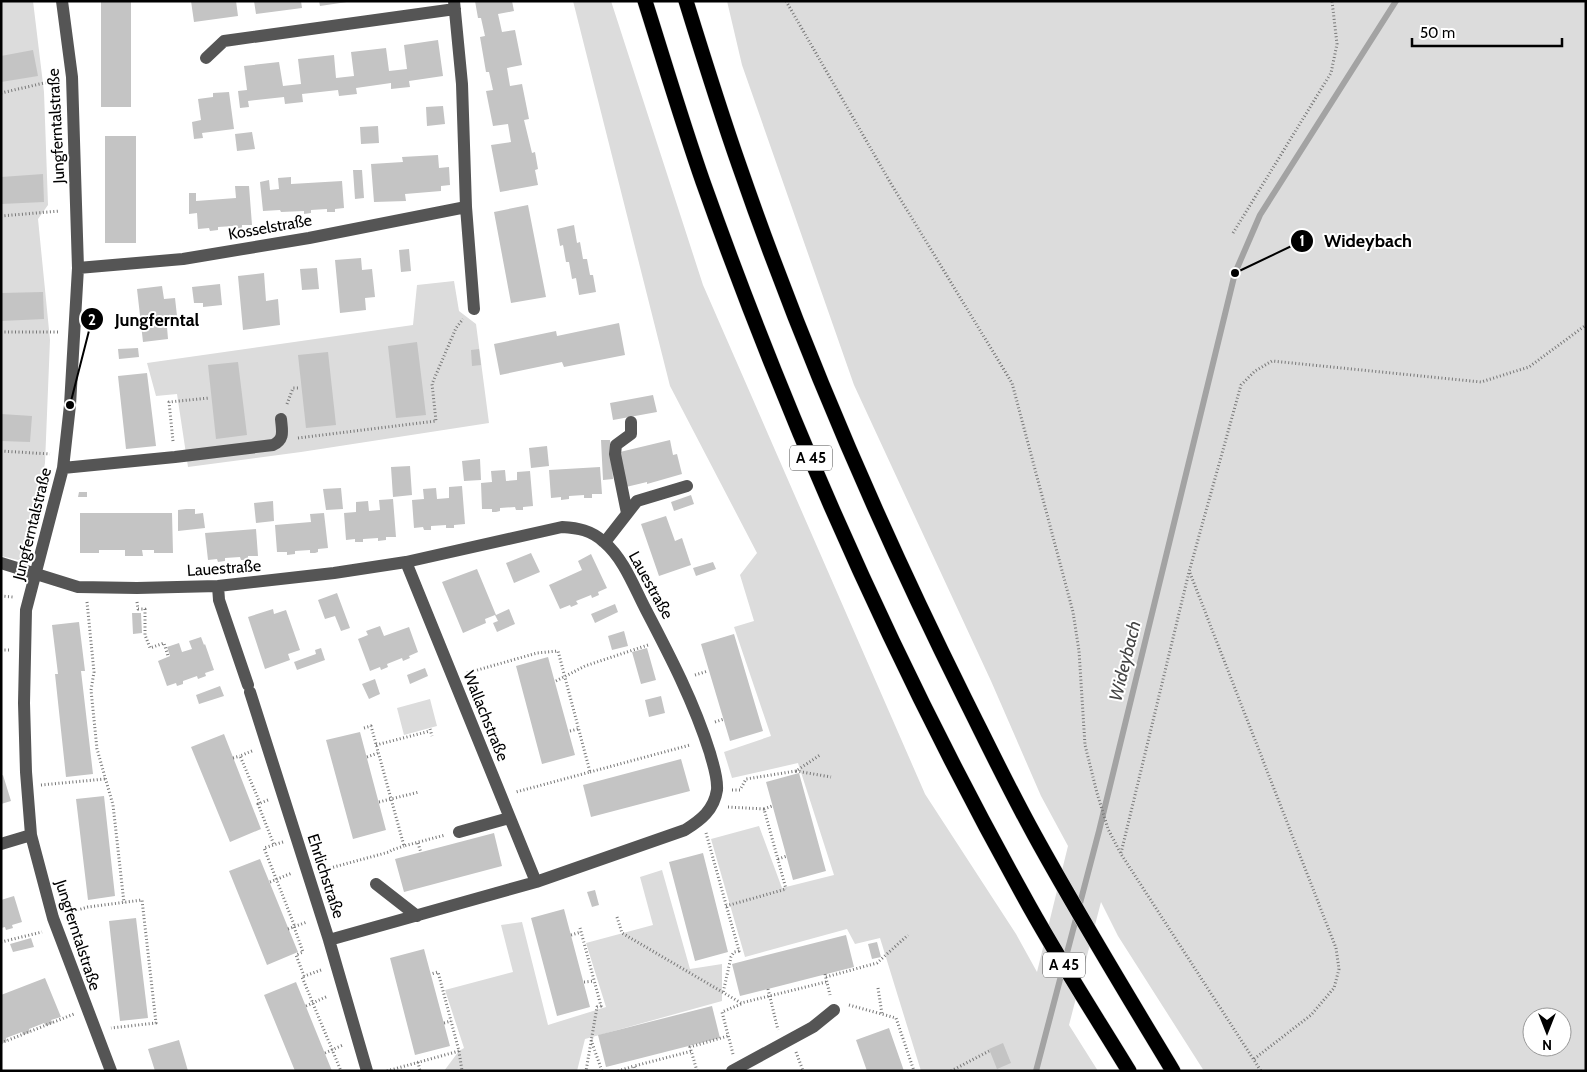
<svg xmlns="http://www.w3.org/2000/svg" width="1587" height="1072" viewBox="0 0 1587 1072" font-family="Cabin,sans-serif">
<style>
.green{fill:#dcdcdc;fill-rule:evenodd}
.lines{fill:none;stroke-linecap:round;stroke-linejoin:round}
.stream{stroke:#a3a3a3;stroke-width:6}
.building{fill:#c4c4c4}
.highway-casing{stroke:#dbdbdb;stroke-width:16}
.path{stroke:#777;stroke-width:3;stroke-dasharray:1 2.5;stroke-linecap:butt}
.minor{stroke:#555;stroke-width:12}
.highway{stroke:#000;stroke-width:15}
.labels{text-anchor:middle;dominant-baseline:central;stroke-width:4;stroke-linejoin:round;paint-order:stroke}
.shield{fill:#fff;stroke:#4c4c4c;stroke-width:1}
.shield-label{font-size:15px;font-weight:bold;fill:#000}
.street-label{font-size:16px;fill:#000;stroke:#fff}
.water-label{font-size:18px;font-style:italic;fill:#444;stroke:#fff}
.leader{fill:none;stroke:#000;stroke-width:2}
.callout-dot{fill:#000;stroke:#fff;stroke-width:2}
.mark-label{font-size:15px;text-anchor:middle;font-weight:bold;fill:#fff}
.callout-label{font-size:18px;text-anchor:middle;font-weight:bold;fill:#000;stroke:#fff;stroke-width:4;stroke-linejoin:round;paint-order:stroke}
</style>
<rect width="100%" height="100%" fill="#fff"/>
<path class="green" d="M1,1H33L44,92L48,205L38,219L50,340L45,463L26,562L1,556Z
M573,1H611L703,285L925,794L1016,934L1037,972L1068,846L1041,796L991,681L854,385L742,65L727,1H1586V1071H1204L1118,936L1101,902L1069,1025L1098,1071H921L880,938L855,944L847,929L745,957L711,839L759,826L782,888L834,875L798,763L732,778L724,752L771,736L734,627L754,621L740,575L757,553L670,386ZM1532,1017H1562V1047H1532Z
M454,281L459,311L476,324L489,423L301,452L188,467L177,394L156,396L147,363L413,325L417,285Z
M430,699L437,726L404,735L397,708Z
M662,870L690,969L722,964V1001L585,1039L577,1071H444L459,1051L464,1048L445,990L513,972L501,925L522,922L548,1025L606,1007L586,943L653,925L640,877Z"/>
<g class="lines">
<path class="stream" d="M1036,1071L1099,831L1235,273L1260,215L1396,1"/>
</g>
<path class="building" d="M101,1H131V107H101Z
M191,1H236L238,16L194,22Z
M254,1H301L302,8L256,14Z
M319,1H347V2L320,6Z
M475,1H512L514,11L498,14L502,32L515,30L522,65L507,68L510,86L522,84L529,119L524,120L532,153L535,152L538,169L535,170L538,185L500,192L491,145L511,142L508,124L493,126L486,91L493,90L489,72H486L480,37L485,36L481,18H478Z
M438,40L443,76L409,81L410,87L400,88L391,89V83L356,88L357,94L339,96L338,90L302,94L303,102L285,104L284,97L248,101L249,107L240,108L238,91L247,90L244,66L279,62L283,86L301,84L298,59L334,55L336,78L354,76L351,52L386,48L389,71L407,69L404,45Z
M33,50L38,76L1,82V56Z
M229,92L234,129L202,133L203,138L194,139L192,122L201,120L198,99L213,97V93Z
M443,106L445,124L427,126L426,107Z
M378,126L379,143L361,144L360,127Z
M252,132L255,149L237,151L235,134Z
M105,136H136V243H105Z
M438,155L439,168L449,167L450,185L441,186V191L405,194L406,201L374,202L371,164L403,162L402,157Z
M353,170H362L364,198L355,199Z
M43,174L44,202L1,204V177Z
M291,177V184L342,181L344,208L335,209V212H327V209L311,210V213L304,214V211L281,212L280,210L263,211L260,182L269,180L270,190L279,189L278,178Z
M235,186H249L252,225H242V228L234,229V226L218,227V230L210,231L209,228L198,229L197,213L189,214V193H196V201L236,198Z
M528,205L546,297L511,303L494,212Z
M574,225L577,243L580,242L583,259H587L590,275H593L596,292L579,295L576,278L572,279L569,262H566L563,245L560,246L557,229Z
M409,249L411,271L401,272L399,250Z
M361,258L362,270L372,269L375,297L365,298L366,310L340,313L335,260Z
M317,268L319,289L302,290L300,269Z
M264,273L266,301L278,299L280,325L243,330L238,276Z
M220,284L222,305L203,307V303H194L192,287Z
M162,286L164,299L175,298L178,325L167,327L168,339L143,342L137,289Z
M43,292L44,319L1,321V293Z
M619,323L625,355L564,367L562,362L500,375L494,344L556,331L557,336Z
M417,342L426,415L396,418L388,346Z
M138,348L139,357L119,359L118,349Z
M479,349L481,365L472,366L471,350Z
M328,352L336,425L306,428L298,355Z
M238,362L247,435L216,439L208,365Z
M147,373L156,446L126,449L118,376Z
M653,395L657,412L613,420L610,403Z
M1,414L32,416L30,442L1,441Z
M601,440H610L613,479L603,480Z
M670,440L673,455L677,454L682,474L647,484V482L626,487L620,452Z
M547,446L549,466L531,468L529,448Z
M480,459L481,480L464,481L462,461Z
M410,466L412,495L393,497L391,467Z
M600,467L602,494H592V498H584V495L569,496V499L561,500V497L551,498L549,470Z
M505,470L506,481L517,480V472L530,471L533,506L523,507V510H516L515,507L500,508V511L496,512H492V509H482L481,483L492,482L491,471Z
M462,486L465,524L454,525V528H446V525L431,526V530H424L423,527L414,528L412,500L424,499L423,489L436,488L437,499L449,498V487Z
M341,488L343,509L326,510L323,489Z
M79,492H87V497H78Z
M691,495L694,504L674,511L671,502Z
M393,499L396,537H386V540L378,541V538L363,539V542H355V539L346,540L344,513L356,512V502L368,501L369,511L380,510L379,500Z
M273,501L274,521L256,523L254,503Z
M186,509H195V514L203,513L205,528L178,531V510Z
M80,513H172L173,553H154V550H142L143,556H125V550H99V553H80Z
M324,513L328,548L318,549V552L315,553H310V550L295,551V554L287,555V552H277L275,525L311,522L310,514Z
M666,516L675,541L682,538L691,565L659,576L641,524Z
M256,529L258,556H248V560H241L240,557L225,558V561L218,562L217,559L208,560L205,533Z
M531,553L540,572L514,583L506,563Z
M591,554L607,588L598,592L599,595L592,598L591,595L576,601L578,604L571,607L570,605L560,609L549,585L582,570L578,561Z
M713,562L716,569L696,576L693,568Z
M477,569L496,615L509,609L515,624L497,632L493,623L498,621L495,615L485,619L486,623L463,633L442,582Z
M337,593L350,628L341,631L335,616L325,619L318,600Z
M615,604L618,612L595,623L591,614Z
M273,609L274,614L286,610L300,650L288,654L290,660L265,669L248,617Z
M132,613H141L142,633L133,634Z
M79,622L85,671H81L93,774L66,777L55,674H58L52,625Z
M380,626L384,636L409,627L418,652L409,656L410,658L403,661L402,658L387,664L388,667L381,670L380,667L370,671L358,639L368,635L366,631Z
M624,631L628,646L612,650L608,636Z
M734,634L763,731L730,741L701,644Z
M201,637L204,645L205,644L214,670L205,673L206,676L198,679L197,676L183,681V684L177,686L176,683L167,686L158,661L170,656L167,647L179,643L182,652L192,649L189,641Z
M321,648L325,660L297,670L294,662L316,654L315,650Z
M647,648L656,680L641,684L632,652Z
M548,657L575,755L542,764L516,666Z
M425,668L428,676L410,684L407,675Z
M375,679L380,694L369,699L362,684Z
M220,686L224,696L199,704L196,695Z
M661,696L665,713L649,717L645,700Z
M360,732L386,830L353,839L326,740Z
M224,734L261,829L230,842L191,747Z
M681,759L690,791L591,817L583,785Z
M799,773L826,871L793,880L766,782Z
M3,775L11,801L1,804V776Z
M104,796L115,896L88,900L76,799Z
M494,833L502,866L404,892L395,859Z
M703,853L728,952L695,961L669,862Z
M260,859L298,952L267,965L229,871Z
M595,890L599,905L592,907L587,892Z
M14,896L22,922L12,925L13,928L6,930L5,927L1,928V900Z
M564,909L590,1007L557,1016L531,918Z
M136,918L148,1018L120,1021L109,921Z
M846,935L854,967L740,996L732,964Z
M31,938L34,947L13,952L10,944Z
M877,942L881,957L872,959L868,944Z
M424,949L450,1046L415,1055L390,958Z
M45,978L61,1017L51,1020L53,1023L46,1026L44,1023L29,1029L30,1032L23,1035L22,1032L6,1038L7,1041L1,1044V995Z
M296,982L315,1029L332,1071H295L264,995Z
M712,1006L720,1038L606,1067L598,1035Z
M889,1028L904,1071H867L856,1040Z
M179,1040L188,1071H155L148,1049Z
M1003,1043L1011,1063L997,1069L989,1049Z"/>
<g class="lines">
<defs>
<path id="highway" d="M645,1C664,61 682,122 703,182C790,427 896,666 1022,893C1055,954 1093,1012 1129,1071
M686,1C703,56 720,111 739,165C802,347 879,526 965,699C988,745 1010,791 1035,836C1079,916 1126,993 1173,1071"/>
</defs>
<use href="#highway" class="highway-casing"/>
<path class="path" d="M786,1L890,182L1012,383L1073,612L1079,651L1085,745L1097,793L1108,829L1121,854L1261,1071
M1,93L57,80
M1,216L60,211
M1233,233L1331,73L1337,44L1332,1
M1,332H58
M287,404L293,388H300
M298,438L436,421L432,384L456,328L463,319
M173,441L169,402L209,398
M1,451L50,454
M1190,573L1336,948L1339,969L1334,988L1311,1015L1254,1059
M1,596L13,597
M87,602L94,672L91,690L97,749L113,805L124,903
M137,602L138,609H145V635L150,648L164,643L168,656
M1,650H10
M467,673L537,653L558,651L590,772L516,792
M695,675L708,671
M556,681L585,666L648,645
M715,722L724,719
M364,728L371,726L404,846L445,835
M430,729L432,736
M570,731L578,729
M376,745L430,731
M252,751L240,756L260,803
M367,757L378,753
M233,758L240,756
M796,771L831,777
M590,772L690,745
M41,785L105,779
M732,790H740L746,779L796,771L820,755
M268,800L258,804L274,845
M379,802L419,792
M728,807L764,809L786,889
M764,809L772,806
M706,833L739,951L734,952L731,957L723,993
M283,842L264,848L295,927
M418,843L421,853
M1121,853L1189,572L1241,385L1255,371L1272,361L1481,382L1529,367L1586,325
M778,859L787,856
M323,870L389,852L392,850L404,846
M270,882L292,873
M726,906L786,889
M67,913L88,907L142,900L156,1023L111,1028
M617,917L622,933L741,1003L826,982
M294,927L303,952L296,955L304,976
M580,928L601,1006L597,1007L586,1071
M288,929L307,922
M571,935L581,932
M1,942L42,932
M321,970L302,977L341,1071
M825,974L830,995
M826,977L877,963L908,935
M584,982L594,981
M878,988L882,1014
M768,989L778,1030
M849,1005L896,1018L914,1071
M306,1006L328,996
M444,1023L451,1021
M591,1040L602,1071
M1,1043L74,1014
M459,1051L462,1071
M796,1052L803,1071
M325,1053L343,1045
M733,1054L722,1012L741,1004
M418,1062L420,1071
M387,1071L459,1051L438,972L431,974
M618,1071L634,1066
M636,1071L634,1066L692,1051
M697,1071L690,1047L728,1036
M951,1071L989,1051"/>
<path class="minor" d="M62,1L72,77L78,268L70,405L63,468L26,610L24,703L26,772L31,835L53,918L111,1071
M454,1L462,84L466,207L474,309
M206,58L224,41L455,9
M78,268L183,259L309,238L466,207
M63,468L175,457L273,445C285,439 282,431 281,419
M627,513L615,454L616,445L631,434V422
M605,542L637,501L687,486
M406,562L536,882
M1,563L78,587L137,588L218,586L334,573L406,562L562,527C578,528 591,530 604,542C624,559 634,587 646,610C670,656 694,702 710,753C713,765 718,777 717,790C714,810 701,820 685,830L536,882L329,940
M218,586L219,600L248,685
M250,692L329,940L367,1071
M459,832L509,818
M1,844L31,835
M376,884L417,916
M732,1071L813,1027L834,1010"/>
<use href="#highway" class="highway"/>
</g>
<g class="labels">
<g class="shield">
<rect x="790" y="445.5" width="42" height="25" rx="4"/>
<rect x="1043" y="952.5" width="42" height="25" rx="4"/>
</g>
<g class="shield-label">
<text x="811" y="458">A 45</text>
<text x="1064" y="965">A 45</text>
</g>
<g class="street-label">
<text transform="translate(56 126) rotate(-93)">Jungferntalstraße</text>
<text transform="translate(270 227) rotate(-10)">Kosselstraße</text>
<text transform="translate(32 524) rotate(-76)">Jungferntalstraße</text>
<text transform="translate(224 568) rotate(-4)">Lauestraße</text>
<text transform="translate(651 585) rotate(61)">Lauestraße</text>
<text transform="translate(486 716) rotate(68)">Wallachstraße</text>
<text transform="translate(326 876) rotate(72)">Ehrlichstraße</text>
<text transform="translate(78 935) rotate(72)">Jungferntalstraße</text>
</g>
<g class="water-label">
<text transform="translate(1125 661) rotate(-76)">Wideybach</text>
</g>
</g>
<path class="leader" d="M1235 273L1302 241M70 405L92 319"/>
<g class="callout-dot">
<circle cx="1235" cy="273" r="5"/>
<circle cx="70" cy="405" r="5"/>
<circle cx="1302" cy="241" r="12"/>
<circle cx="92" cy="319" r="12"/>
</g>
<g class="mark-label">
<text x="1302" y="246">1</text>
<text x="92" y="325">2</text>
</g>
<g class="callout-label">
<text x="1368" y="247">Wideybach</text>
<text x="157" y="326">Jungferntal</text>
</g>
<rect width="1587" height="1072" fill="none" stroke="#000000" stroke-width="5"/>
<g transform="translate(1547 1032) rotate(180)"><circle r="24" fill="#ffffff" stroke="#999999"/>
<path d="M0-4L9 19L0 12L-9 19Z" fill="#000000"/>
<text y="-8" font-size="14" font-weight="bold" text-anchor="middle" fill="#000000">N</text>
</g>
<path d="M1412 38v8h150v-8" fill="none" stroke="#000000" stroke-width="2.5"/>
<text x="1420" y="38" font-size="15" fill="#000000" stroke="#ffffff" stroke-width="4" paint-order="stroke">50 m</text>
</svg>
